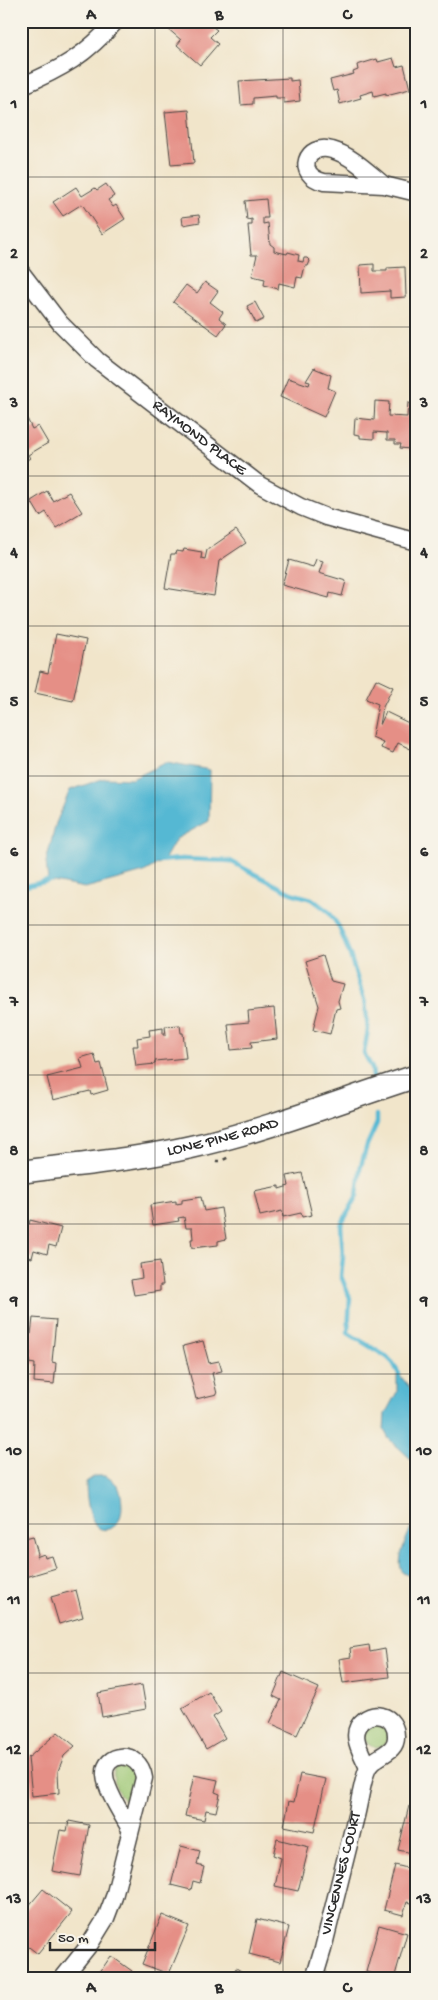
<svg xmlns="http://www.w3.org/2000/svg" width="438" height="2000" viewBox="0 0 438 2000" font-family="'Gochi Hand',sans-serif">
<style>
.green{fill:#9dc773;stroke:#64794f}
.water{fill:#55b8d3;stroke:#40727f}
.lines{fill:none;stroke-linecap:round;stroke-linejoin:round}
.stream{stroke:#55b8d3;stroke-width:4.5}
.building{fill:#e58f86}
.street-casing{stroke:#494743;stroke-width:19}
.secondary-casing{stroke:#494743;stroke-width:25}
.path{stroke:#494743;stroke-width:2.5;stroke-dasharray:4 4;stroke-linecap:butt}
.street{stroke:#fff;stroke-width:16}
.secondary{stroke:#fff;stroke-width:22}
.grid{fill:none;stroke:#2b2b2b;stroke-width:1;stroke-opacity:0.55}
.labels{text-anchor:middle;dominant-baseline:central;stroke-width:5;stroke-linejoin:round;paint-order:stroke}
.street-label{font-size:16px;fill:#2b2b2b;stroke:#f7f3e8}
.neatline{fill:none;stroke:#2b2b2b;stroke-width:2}
.grid-label{font-size:16px;text-anchor:middle;font-weight:bold;fill:#2b2b2b}
</style>
<rect width="100%" height="100%" fill="#f7f3e8"/>
<filter id="ink" filterUnits="userSpaceOnUse"><feTurbulence type="fractalNoise" baseFrequency=".02" numOctaves="2"/><feDisplacementMap in="SourceGraphic" scale="10" xChannelSelector="R" yChannelSelector="G"/><feConvolveMatrix kernelMatrix="1 2 1 2 8 2 1 2 1" color-interpolation-filters="sRGB"/></filter>
<filter id="wash" filterUnits="userSpaceOnUse"><feTurbulence type="fractalNoise" baseFrequency=".0096" numOctaves="4" result="noise"/><feDisplacementMap in="SourceGraphic" scale="20" xChannelSelector="R" yChannelSelector="G"/><feGaussianBlur stdDeviation="1.12" result="paint"/><feColorMatrix in="noise" values="0 0 0 0 0 0 0 0 0 0 0 0 0 0 0 0 0 1.4 0 .05"/><feComposite in="paint" operator="in"/></filter>
<g filter="url(#wash)">
<rect width="100%" height="100%" fill="#f1e5ca"/>
<path class="green" d="M364 1735a12 12 0 1 1 24 0a12 12 0 1 1-24 0Z
M126,1764L134,1770L136,1780L130,1802L127,1804C118,1794 109,1779 116,1767Z"/>
<path class="water" d="M167,762L210,770L209,821L176,839L164,860L144,872L85,888L48,881L46,862L56,823L70,790L105,778L132,779Z
M399,1374L417,1397V1485L414,1465L411,1459L389,1439L384,1430L385,1414L397,1392V1375Z
M95,1476H106C110,1479 115,1482 118,1486C123,1496 125,1520 113,1527C89,1541 86,1496 86,1482Z
M417,1510V1579L403,1573C393,1558 413,1529 417,1510Z"/>
<g class="lines">
<path class="stream" d="M158,861L182,859L230,861L291,893L312,899L329,912L339,927L350,955L365,1003L368,1030L364,1053L372,1068L373,1077
M21,887L52,880
M377,1115V1123L367,1145L360,1169L357,1196L341,1225L343,1257L341,1276L350,1298L348,1333L387,1357L393,1363L399,1374"/>
</g>
<g id="blocks">
<path class="building" d="M159,21H211L209,24L217,30L210,37L218,44L200,65L177,45L181,40Z
M393,58L396,67L404,65L410,89L386,95V93L374,96L373,91L360,95L361,98L340,104L337,90L333,91L330,80L354,74L353,72L358,70L357,65L377,59L378,62Z
M290,78V81L298,80L300,101L284,103V98H276V96L253,98V104L241,105L239,81Z
M189,110L194,163L171,165L165,112Z
M106,184L114,196L108,200L113,207L116,205L125,219L102,234L82,204L63,216L53,202L76,187L82,196L95,188L97,190Z
M266,199L268,218H263V224L268,223L270,244L274,247V251L287,254L288,252L299,255L298,261L303,262L304,258H307L310,261L308,266H305L302,278L297,277L295,287L279,283L278,289L264,285L265,279L252,276L257,255H251L248,225H252V219L247,220L245,201Z
M199,215L200,222L183,225L182,217Z
M374,264V271H387V268L405,267L406,297L390,298V291L361,293L360,265Z
M205,282L218,291L210,302L223,312L219,318L226,324L218,335L173,302L186,285L197,293Z
M255,302L264,319L256,323L247,306Z
M314,368L331,375L328,388L335,391L324,417L280,397L288,378L309,385L310,382L306,381Z
M375,401L389,402L388,416L407,417L408,403L417,404V452L410,451V449L400,448L401,444H395V440H387V433L374,432V439L360,438V435L354,434L355,418L374,420Z
M21,406L32,429L38,426L48,443L28,455L30,458L21,464Z
M47,491L53,501L69,492L82,512L56,528L46,512L40,516L31,501Z
M236,530L246,543L219,561L214,596L165,588L171,554H175L176,551L183,552L184,549L202,552L201,558L205,559L207,550Z
M316,559L323,561L319,573L346,581L342,596L330,593L329,598L282,585L289,560L313,567Z
M56,634L86,640L73,701L35,693L40,671L48,673Z
M376,679L393,687L383,707L380,725L386,712L417,727V752L398,743L393,753L381,748L383,742L372,737L378,704L366,699Z
M323,955L331,981L343,984L338,1001L340,1008L336,1009L330,1034L313,1030L319,1006L305,961Z
M274,1008L277,1039L251,1042L252,1048L231,1050L228,1024L249,1022L248,1011Z
M180,1025L181,1033H183L186,1058L155,1061V1064L136,1066L133,1046H138L137,1038L150,1036L149,1030L163,1028V1035H166L165,1026Z
M94,1054L97,1064L101,1063L108,1090L91,1095L90,1091L53,1100L47,1077L83,1068L80,1058Z
M302,1173L312,1215L302,1217L301,1213L283,1217L282,1211L260,1216L254,1191L279,1186V1189L289,1186L287,1176Z
M201,1197L204,1211L221,1208L226,1239L218,1241V1245L192,1248L191,1239H193L192,1228H186L184,1217L178,1218L179,1221L153,1225L150,1205L176,1201V1204L182,1203V1200Z
M30,1220L61,1228L56,1247L49,1245L47,1254L34,1250L32,1258L21,1255L23,1247H21V1221L29,1224Z
M160,1261L163,1285H160V1291L134,1295L131,1280L142,1278L140,1264Z
M33,1318L56,1320L52,1362L56,1363L54,1384L34,1382L35,1364L29,1363L30,1352L21,1351V1333L31,1334Z
M203,1341L209,1363L219,1361L222,1371L212,1373L217,1394L196,1399L183,1346Z
M33,1536L38,1554L36,1557L44,1554L45,1558L52,1556L56,1568L26,1577L21,1586V1539Z
M76,1590L83,1617L59,1624L51,1597Z
M369,1645L370,1652L385,1649L389,1677L343,1683L339,1659L351,1657L350,1648Z
M283,1672L319,1688L297,1735L270,1723L281,1700L273,1696Z
M142,1685L146,1709L102,1717L98,1693Z
M209,1692L221,1712L213,1717L225,1738L206,1749L182,1708Z
M58,1732L75,1746L64,1756L58,1771L59,1793L32,1796L28,1758Z
M300,1774L326,1779L314,1832L284,1826L289,1801L294,1802Z
M194,1775L218,1780L215,1792L220,1794L216,1812L206,1810L204,1820L185,1816Z
M409,1806L417,1808V1854L398,1850Z
M69,1821L89,1825L80,1876L52,1871L60,1830L67,1831Z
M277,1839L309,1847L298,1891L275,1886L281,1858L273,1855Z
M181,1846L200,1851L197,1865L204,1867L200,1883L193,1881L191,1890L171,1885Z
M395,1865L415,1870L413,1878L417,1879L416,1904L407,1902L403,1915L384,1910Z
M43,1889L72,1912L38,1954L21,1941V1915Z
M162,1915L189,1926L169,1974L142,1964Z
M257,1919L289,1927L280,1962L249,1954Z
M379,1925L407,1933L394,1979L366,1972Z
M111,1956L132,1971L127,1979H95Z
M236,1968L254,1979H230Z"/>
</g>
</g>
<g filter="url(#ink)">
<use href="#blocks" fill-opacity="0" stroke="#494743" stroke-width="1"/>
<g class="lines">
<defs>
<g id="street">
<path d="M21,86C62,69 86,55 116,21"/>
<path d="M384,185C369,173 351,155 332,150C306,142 294,175 324,182L384,185L417,193"/>
<path id="s1" d="M21,272L60,323L97,360L260,485L301,507L326,517L417,542"/>
<path d="M62,1979L90,1944L106,1918L114,1897L144,1778C139,1747 103,1753 105,1775C106,1791 122,1814 130,1829"/>
<path id="s2" d="M314,1979L323,1949C334,1905 345,1861 356,1816C359,1805 363,1777 368,1768C374,1755 397,1754 396,1736C396,1727 391,1718 382,1716C375,1714 369,1716 364,1720C347,1733 362,1753 368,1768"/>
</g>
<g id="secondary">
<path id="s3" d="M21,1172C78,1164 135,1160 191,1147C268,1130 342,1100 417,1076"/>
</g>
</defs>
<use href="#street" class="street-casing"/>
<use href="#secondary" class="secondary-casing"/>
<path class="path" d="M216,1161H221L229,1157"/>
<use href="#street" class="street"/>
<use href="#secondary" class="secondary"/>
</g>
</g>
<path class="grid" d="M155,21V1979M283,21V1979M21,177H417M21,327H417M21,476H417M21,626H417M21,776H417M21,925H417M21,1075H417M21,1224H417M21,1374H417M21,1524H417M21,1673H417M21,1823H417"/>
<g class="labels">
<g class="street-label">
<text stroke="none"><textPath href="#s1" startOffset="245">RAYMOND PLACE</textPath></text>
<text stroke="none"><textPath href="#s3" startOffset="205">LONE PINE ROAD</textPath></text>
<text stroke="none"><textPath href="#s2" startOffset="109">VINCENNES COURT</textPath></text>
</g>
</g>
<rect width="438" height="2000" fill="none" stroke="#f7f3e8" stroke-width="55"/>
<path d="M50 1942v8h105v-8" fill="none" stroke="#2b2b2b" stroke-width="2.5"/>
<text x="58" y="1942" font-size="15" fill="#2b2b2b" stroke="#f7f3e8" stroke-width="4" paint-order="stroke">50 m</text>
<rect x="28" y="28" width="382" height="1944" class="neatline"/>
<g class="grid-label">
<text x="91" y="19">A</text>
<text x="219" y="19">B</text>
<text x="347" y="19">C</text>
<text x="14" y="108">1</text>
<text x="424" y="108">1</text>
<text x="14" y="258">2</text>
<text x="424" y="258">2</text>
<text x="14" y="407">3</text>
<text x="424" y="407">3</text>
<text x="14" y="557">4</text>
<text x="424" y="557">4</text>
<text x="14" y="706">5</text>
<text x="424" y="706">5</text>
<text x="14" y="856">6</text>
<text x="424" y="856">6</text>
<text x="14" y="1006">7</text>
<text x="424" y="1006">7</text>
<text x="14" y="1155">8</text>
<text x="424" y="1155">8</text>
<text x="14" y="1305">9</text>
<text x="424" y="1305">9</text>
<text x="14" y="1455">10</text>
<text x="424" y="1455">10</text>
<text x="14" y="1604">11</text>
<text x="424" y="1604">11</text>
<text x="14" y="1754">12</text>
<text x="424" y="1754">12</text>
<text x="14" y="1903">13</text>
<text x="424" y="1903">13</text>
<text x="91" y="1992">A</text>
<text x="219" y="1992">B</text>
<text x="347" y="1992">C</text>
</g>
</svg>
